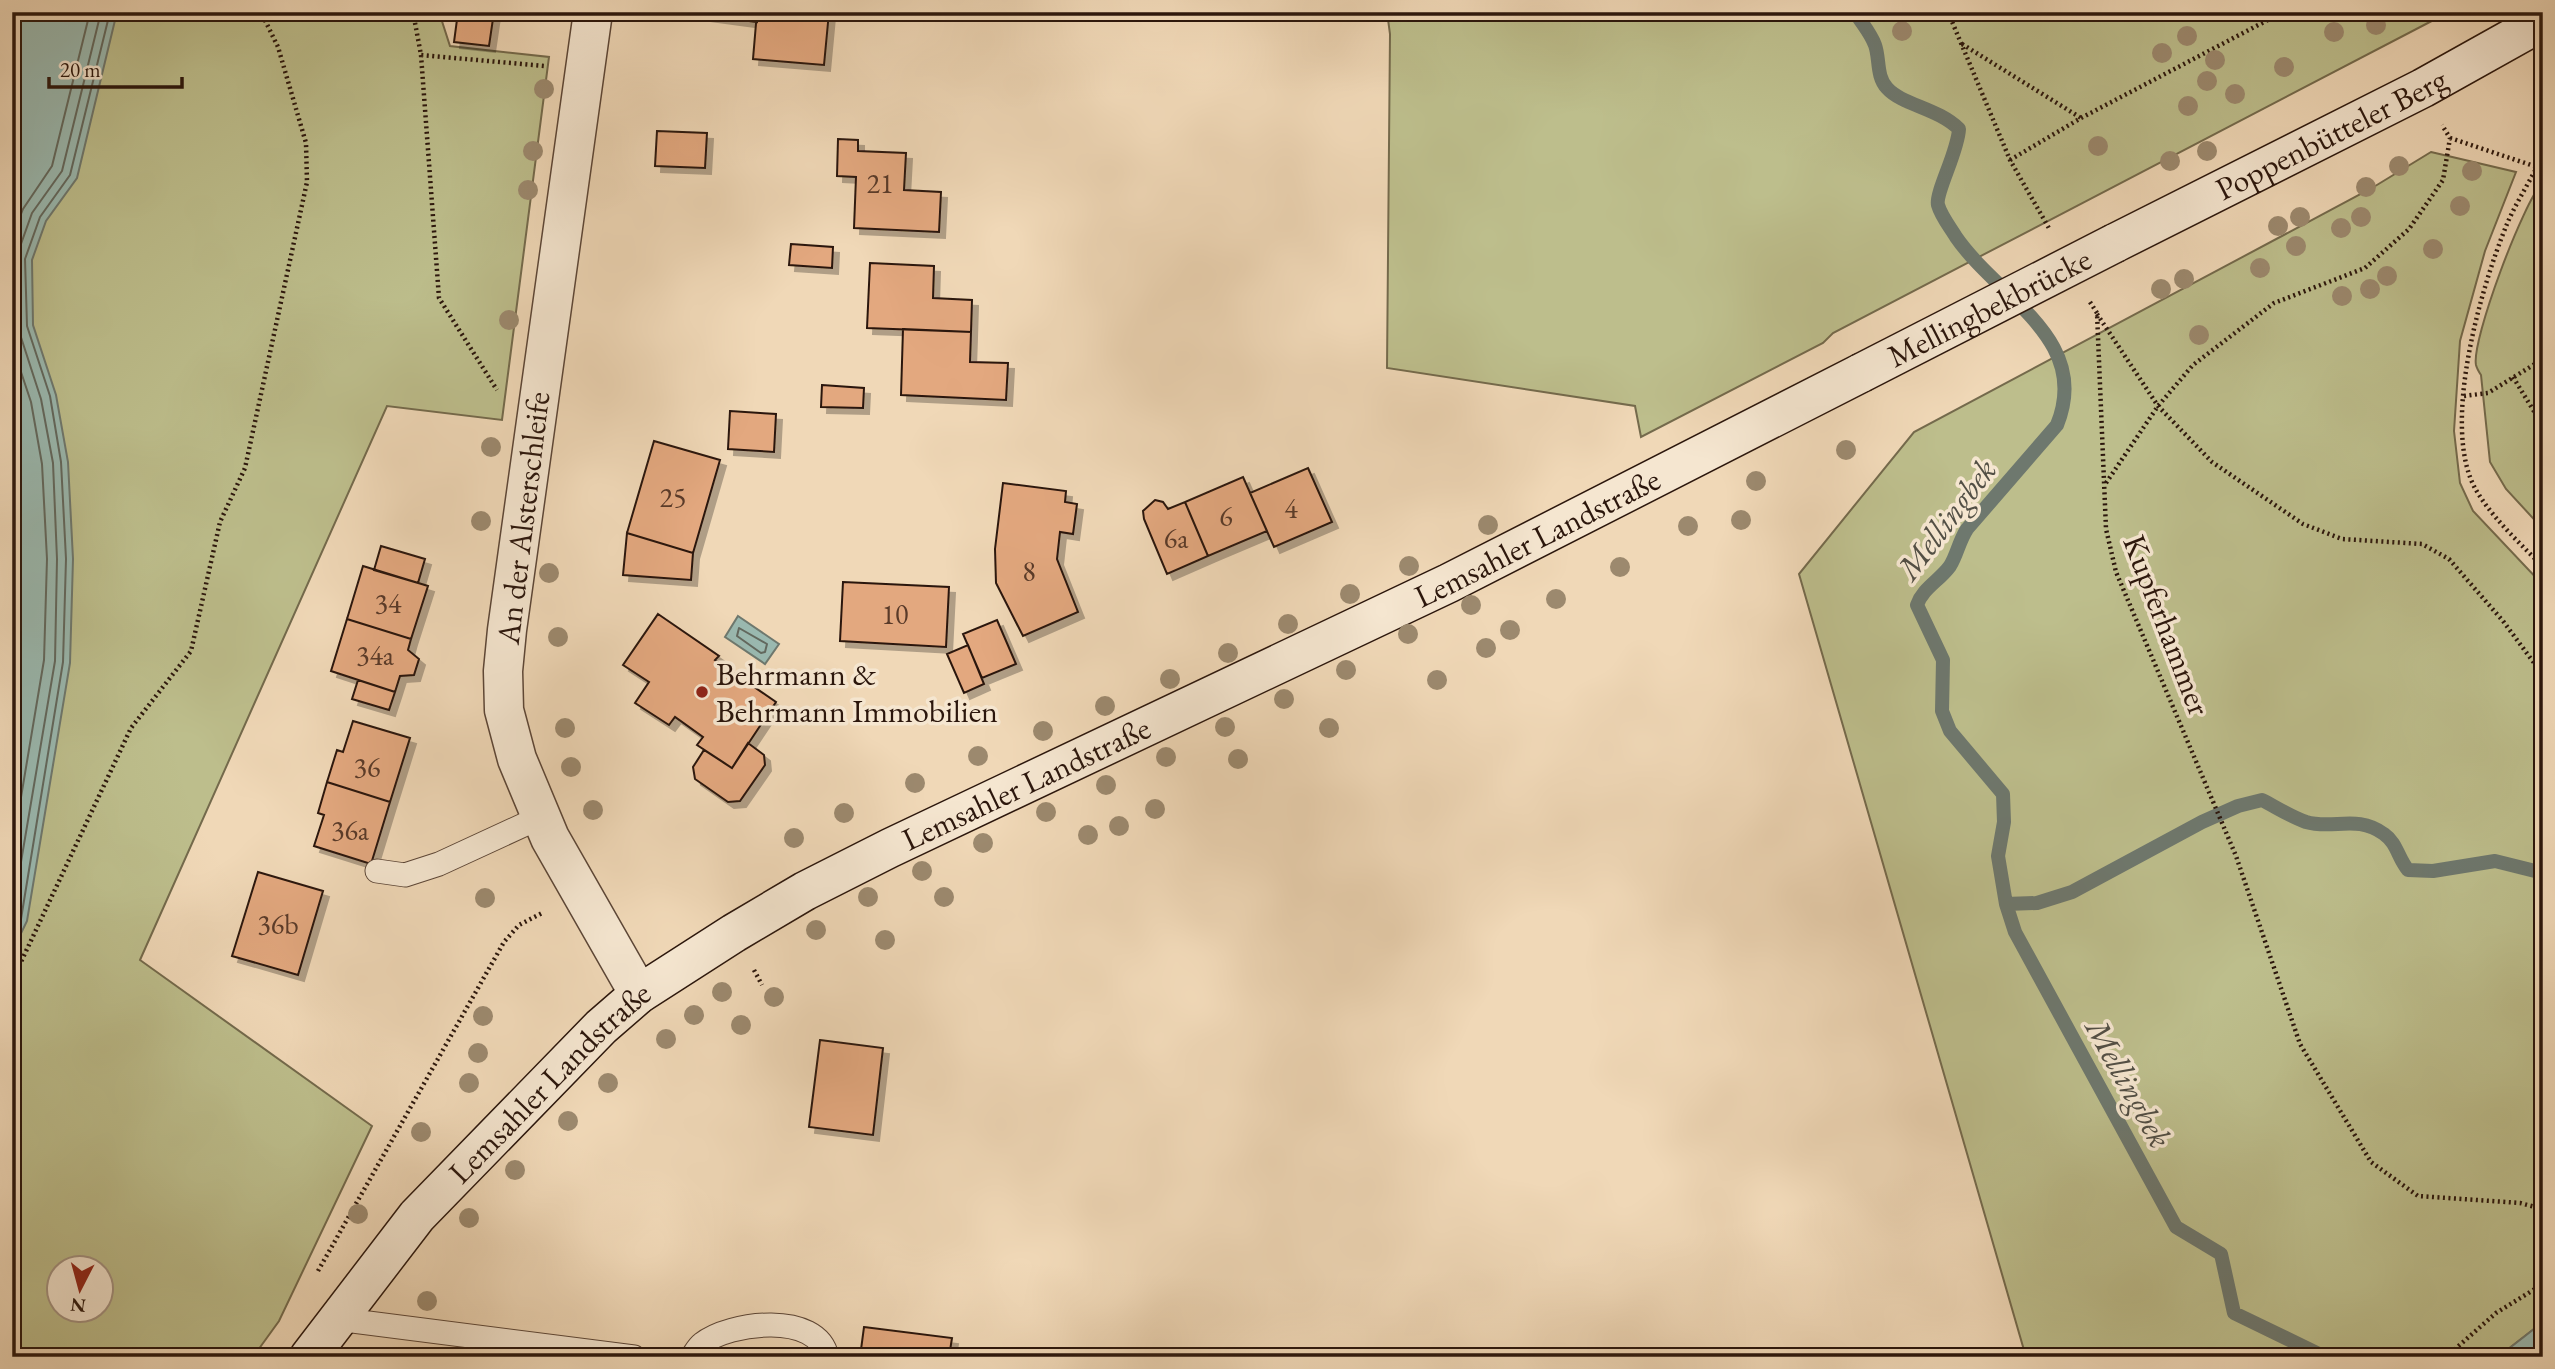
<svg xmlns="http://www.w3.org/2000/svg" width="2555" height="1369" viewBox="0 0 2555 1369" font-family="'EB Garamond',serif">
<style>
.green{fill:#bdbe8c;stroke:#746a4c;stroke-width:2;fill-rule:evenodd}
.water{fill:#9ab9b0;stroke:#6e786e;stroke-width:2}
.lines{fill:none;stroke-linecap:round;stroke-linejoin:round}
.shore{stroke:#62685e;stroke-width:2}
.stream{stroke:#6e786e;stroke-width:14}
.building{fill:#e3a87f;stroke:#2b160c;stroke-width:2;filter:url(#shadow)}
.service-casing{stroke:#5c4637;stroke-width:25}
.tertiary-casing{stroke:#5c4637;stroke-width:41}
.secondary-casing{stroke:#2b160c;stroke-width:41}
.path{stroke:#2b160c;stroke-width:4.5;stroke-dasharray:2 3.5;stroke-linecap:butt}
.service{stroke:#f5e6d0;stroke-width:23}
.tertiary{stroke:#f5e6d0;stroke-width:38}
.secondary{stroke:#f5e6d0;stroke-width:38}
.secondary-bridge-casing{stroke:#2b160c;stroke-width:41;stroke-linecap:butt}
.secondary-bridge{stroke:#f5e6d0;stroke-width:38}
.tree{fill:#9c896e}
.poi-dot{fill:#8f2418;stroke:#f5e6d0;stroke-width:2.5}
.labels{text-anchor:middle;dominant-baseline:central;stroke-width:7;stroke-linejoin:round;paint-order:stroke}
.number-label{font-size:28px;fill:#593a29}
.street-label{font-size:32px;fill:#2b160c;stroke:#f5e6d0}
.poi-label{font-size:32px;fill:#2b160c;stroke:#f5e6d0;text-anchor:start}
.water-label{font-size:33px;font-style:italic;fill:#524f45;stroke:#f5e6d0}
</style>
<defs>
<filter id="shadow"><feDropShadow dx="6" dy="6" stdDeviation="0" flood-color="#0004"/></filter>
</defs>
<rect width="100%" height="100%" fill="#f0d8b7"/>
<filter id="stains"><feTurbulence type="fractalNoise" baseFrequency=".00286" numOctaves="4"/><feColorMatrix values="0 0 0 0 .2 0 0 0 0 .09 0 0 0 0 .02 0 0 0 .5 -.17"/></filter>
<radialGradient id="worn" r=".72"><stop offset=".6" stop-color="#630" stop-opacity="0"/><stop offset="1" stop-color="#630" stop-opacity=".3"/></radialGradient>
<path class="green" d="M12,12H439L450,46L549,57L502,420L387,406L140,960L372,1126L279,1321L253,1357H12ZM60,1268H102V1310H60Z
M1387,12H2449L1833,333L1823,343L1641,437L1635,406L1387,368L1390,34Z
M2431,152L2516,172L2485,251L2460,341L2454,431L2460,483L2473,511L2543,585V1322L2498,1357H2026L1799,574L1914,432L2372,188Z
M2543,182V529L2506,489L2490,462L2481,375C2479,372 2477,369 2476,365C2471,341 2524,200 2543,182Z"/>
<path class="water" d="M12,12H117L77,178L46,221L32,260L33,325L56,395L68,462L73,559L70,663L27,921L12,952Z
M738,616L779,644L765,664L725,637Z
M2543,1322V1357H2498Z"/>
<g class="lines">
<path class="shore" d="M12,237L23,209L52,166L90,12
M12,345L31,402L42,464L47,559L44,660L12,851
M739,628L767,644L765,652L761,653L737,636Z
M12,915L55,661L57,559L53,463L41,399L18,328L16,258L32,213L62,171L101,12
M12,936L21,919L63,662L66,559L61,462L50,396L27,326L25,259L40,217L70,175L110,12"/>
<path class="stream" d="M1855,12C1862,24 1870,32 1875,45C1880,59 1876,76 1887,88C1902,105 1938,108 1959,129C1958,152 1935,193 1938,205C1941,216 1950,227 1956,237C1998,298 2092,339 2057,425L1967,529C1959,541 1957,555 1950,566C1939,581 1923,588 1917,605L1943,660L1942,711L1950,731L2003,794L2004,822L1998,856L2006,904L2015,932L2176,1227L2221,1254L2234,1313L2325,1357
M2006,904L2037,903L2072,892L2202,822L2238,806L2262,800C2276,807 2291,817 2306,822C2333,830 2357,814 2384,834C2397,843 2398,858 2408,870L2433,871L2495,861L2543,873"/>
</g>
<path class="building" d="M458,12H494L489,46L454,42Z
M682,12H757V22Z
M757,12H829L824,65L753,59Z
M657,131L707,133L705,168L655,166Z
M838,139L858,140V151L906,153L904,190L941,192L939,232L854,228L856,177L837,176Z
M791,244L833,247L832,268L789,265Z
M870,263L934,266L933,298L972,300L971,332L867,328Z
M903,329L971,332L970,362L1008,363L1006,400L901,395Z
M822,385L864,388L863,408L821,407Z
M730,411L776,414L774,452L728,449Z
M654,441L720,460L693,553L627,533Z
M1308,468L1332,522L1274,547L1250,493Z
M1243,477L1267,531L1208,556L1185,502Z
M1003,483L1066,491L1065,502L1077,504L1073,534L1060,532L1057,559L1078,612L1023,636L996,583L995,549Z
M1155,500L1163,502L1168,509L1185,502L1208,556L1167,574L1144,519L1143,511Z
M627,533L693,553L691,580L623,575Z
M381,546L425,559L418,583L374,570Z
M363,566L428,586L411,639L347,619Z
M843,582L949,587L946,647L840,641Z
M658,614L719,656L715,660L776,702L732,768L697,745L703,737L675,717L669,725L635,703L649,682L623,665Z
M347,619L411,639L408,650L419,659L414,675L400,676L395,692L331,671Z
M997,620L1016,664L982,678L963,634Z
M968,645L984,684L964,693L947,654Z
M358,680L395,692L389,710L352,699Z
M353,721L410,738L390,802L327,782L337,750L343,752Z
M748,743L764,755L765,765L740,801L728,802L695,779L693,767L704,750L732,768Z
M327,782L390,802L371,864L314,846L324,815L318,813Z
M258,872L323,891L298,975L232,956Z
M820,1040L883,1048L873,1135L809,1127Z
M864,1327L952,1338L949,1357H860Z"/>
<g class="lines">
<defs>
<path id="service" d="M377,871L405,875L439,864L541,817
M337,1319L634,1357
M692,1357C695,1353 698,1347 702,1344C729,1322 818,1311 827,1357"/>
<path id="tertiary" d="M593,12L507,630L503,671L504,710L517,759L550,838L639,994"/>
<g id="secondary">
<path id="s1" d="M2115,243L2423,88L2543,21"/>
<path id="s2" d="M309,1357L417,1216L601,1027L639,994L734,933L805,891L890,848L1449,583L1861,373"/>
</g>
</defs>
<use href="#service" class="service-casing"/>
<use href="#tertiary" class="tertiary-casing"/>
<use href="#secondary" class="secondary-casing"/>
<path class="path" d="M413,12L421,55L544,66
M1948,12L2010,160L2050,230
M1962,44L2081,118
M421,55L439,298L497,390
M2450,138L2537,167
M2010,160L2081,118L2283,12
M2543,163L2537,167C2527,186 2515,205 2507,224C2481,287 2440,427 2476,490C2493,519 2520,543 2543,567
M2090,302L2097,313L2106,529L2116,572L2236,856L2300,1044L2371,1162L2418,1196L2520,1203L2543,1209
M2097,314L2158,406L2212,462L2303,524L2342,539L2422,544L2449,559L2503,621L2543,675
M2513,377L2543,426
M2464,396L2488,393L2543,359
M2106,483L2158,406L2193,365L2274,303L2365,268L2409,229L2443,180L2450,138L2442,125
M754,970L762,985
M12,981L131,728L191,651L220,522L245,468L307,182L306,143L278,47L261,12
M318,1271L504,942L519,925L544,912
M2446,1357L2496,1313L2543,1284"/>
<use href="#service" class="service"/>
<use href="#tertiary" class="tertiary"/>
<use href="#secondary" class="secondary"/>
<defs>
<g id="secondary-bridge">
<path id="s3" d="M1861,373L2115,243"/>
</g>
</defs>
<use href="#secondary-bridge" class="secondary-bridge-casing"/>
<use href="#secondary-bridge" class="secondary-bridge"/>
</g>
<g class="tree">
<circle cx="2376" cy="25" r="10"/>
<circle cx="1902" cy="31" r="10"/>
<circle cx="2334" cy="32" r="10"/>
<circle cx="2187" cy="36" r="10"/>
<circle cx="2162" cy="53" r="10"/>
<circle cx="2215" cy="60" r="10"/>
<circle cx="2284" cy="67" r="10"/>
<circle cx="2207" cy="81" r="10"/>
<circle cx="544" cy="89" r="10"/>
<circle cx="2235" cy="94" r="10"/>
<circle cx="2188" cy="106" r="10"/>
<circle cx="2098" cy="146" r="10"/>
<circle cx="533" cy="151" r="10"/>
<circle cx="2207" cy="151" r="10"/>
<circle cx="2170" cy="161" r="10"/>
<circle cx="2399" cy="166" r="10"/>
<circle cx="2472" cy="171" r="10"/>
<circle cx="2366" cy="187" r="10"/>
<circle cx="528" cy="190" r="10"/>
<circle cx="2460" cy="206" r="10"/>
<circle cx="2300" cy="217" r="10"/>
<circle cx="2361" cy="217" r="10"/>
<circle cx="2278" cy="226" r="10"/>
<circle cx="2341" cy="228" r="10"/>
<circle cx="2296" cy="246" r="10"/>
<circle cx="2433" cy="249" r="10"/>
<circle cx="2260" cy="268" r="10"/>
<circle cx="2387" cy="276" r="10"/>
<circle cx="2184" cy="279" r="10"/>
<circle cx="2161" cy="289" r="10"/>
<circle cx="2370" cy="289" r="10"/>
<circle cx="2342" cy="296" r="10"/>
<circle cx="509" cy="320" r="10"/>
<circle cx="2199" cy="335" r="10"/>
<circle cx="491" cy="447" r="10"/>
<circle cx="1846" cy="450" r="10"/>
<circle cx="1756" cy="481" r="10"/>
<circle cx="1741" cy="520" r="10"/>
<circle cx="481" cy="521" r="10"/>
<circle cx="1488" cy="525" r="10"/>
<circle cx="1688" cy="526" r="10"/>
<circle cx="1409" cy="566" r="10"/>
<circle cx="1620" cy="567" r="10"/>
<circle cx="549" cy="573" r="10"/>
<circle cx="1350" cy="594" r="10"/>
<circle cx="1556" cy="599" r="10"/>
<circle cx="1471" cy="605" r="10"/>
<circle cx="1288" cy="624" r="10"/>
<circle cx="1510" cy="630" r="10"/>
<circle cx="1408" cy="634" r="10"/>
<circle cx="558" cy="637" r="10"/>
<circle cx="1486" cy="648" r="10"/>
<circle cx="1228" cy="653" r="10"/>
<circle cx="1346" cy="670" r="10"/>
<circle cx="1170" cy="679" r="10"/>
<circle cx="1437" cy="680" r="10"/>
<circle cx="1284" cy="699" r="10"/>
<circle cx="1105" cy="706" r="10"/>
<circle cx="1225" cy="727" r="10"/>
<circle cx="565" cy="728" r="10"/>
<circle cx="1329" cy="728" r="10"/>
<circle cx="1043" cy="731" r="10"/>
<circle cx="978" cy="756" r="10"/>
<circle cx="1166" cy="757" r="10"/>
<circle cx="1238" cy="759" r="10"/>
<circle cx="571" cy="767" r="10"/>
<circle cx="915" cy="783" r="10"/>
<circle cx="1106" cy="785" r="10"/>
<circle cx="1155" cy="809" r="10"/>
<circle cx="593" cy="810" r="10"/>
<circle cx="1046" cy="812" r="10"/>
<circle cx="844" cy="813" r="10"/>
<circle cx="1119" cy="826" r="10"/>
<circle cx="1088" cy="835" r="10"/>
<circle cx="794" cy="838" r="10"/>
<circle cx="983" cy="843" r="10"/>
<circle cx="922" cy="871" r="10"/>
<circle cx="868" cy="897" r="10"/>
<circle cx="944" cy="897" r="10"/>
<circle cx="485" cy="898" r="10"/>
<circle cx="816" cy="930" r="10"/>
<circle cx="885" cy="940" r="10"/>
<circle cx="722" cy="992" r="10"/>
<circle cx="774" cy="997" r="10"/>
<circle cx="694" cy="1015" r="10"/>
<circle cx="483" cy="1016" r="10"/>
<circle cx="741" cy="1025" r="10"/>
<circle cx="666" cy="1039" r="10"/>
<circle cx="478" cy="1053" r="10"/>
<circle cx="469" cy="1083" r="10"/>
<circle cx="608" cy="1083" r="10"/>
<circle cx="568" cy="1121" r="10"/>
<circle cx="421" cy="1132" r="10"/>
<circle cx="515" cy="1170" r="10"/>
<circle cx="358" cy="1214" r="10"/>
<circle cx="469" cy="1218" r="10"/>
<circle cx="427" cy="1301" r="10"/>
</g>
<circle class="poi-dot" cx="702" cy="692" r="7"/>
<g class="labels">
<g class="number-label">
<text x="880" y="183">21</text>
<text x="673" y="497">25</text>
<text x="1291" y="508">4</text>
<text x="1226" y="516">6</text>
<text x="1176" y="538">6a</text>
<text x="1029" y="571">8</text>
<text x="388" y="603">34</text>
<text x="895" y="614">10</text>
<text x="375" y="655">34a</text>
<text x="367" y="767">36</text>
<text x="350" y="830">36a</text>
<text x="278" y="924">36b</text>
</g>
<g class="street-label">
<text stroke="none"><textPath href="#s1" startOffset="242">Poppenbütteler Berg</textPath></text>
<text stroke="none"><textPath href="#s3" startOffset="144">Mellingbekbrücke</textPath></text>
<text transform="translate(523 518) rotate(-83)">An der Alsterschleife</text>
<text stroke="none"><textPath href="#s2" startOffset="1500">Lemsahler Landstraße</textPath></text>
<text transform="translate(2167 625) rotate(69)">Kupferhammer</text>
<text stroke="none"><textPath href="#s2" startOffset="933">Lemsahler Landstraße</textPath></text>
<text stroke="none"><textPath href="#s2" startOffset="366">Lemsahler Landstraße</textPath></text>
</g>
<g class="poi-label">
<text x="716" y="674">Behrmann &amp;<tspan x="716" dy="37">Behrmann Immobilien</tspan></text>
</g>
<g class="water-label">
<text transform="translate(1946 519) rotate(-53)">Mellingbek</text>
<text transform="translate(2129 1083) rotate(61)">Mellingbek</text>
</g>
</g>
<rect width="2555" height="1369" fill="none" stroke="#f0d8b7" stroke-width="42"/>
<rect x="14" y="14" width="2527" height="1341" fill="none" stroke="#2b160c" stroke-width="3.5"/>
<rect x="21" y="21" width="2513" height="1327" fill="none" stroke="#2b160c" stroke-width="2"/>
<g transform="translate(80 1289) rotate(186)"><circle r="33" fill="#f5e6d0" stroke="#a49382" stroke-width="2"/>
<path d="M0-5L12 26L0 18L-12 26Z" fill="#8f2418"/>
<text y="-10" font-size="19" font-weight="bold" text-anchor="middle" fill="#2b160c">N</text>
</g>
<path d="M49 77v10h133v-10" fill="none" stroke="#2b160c" stroke-width="3.5"/>
<text x="60" y="77" font-size="21" fill="#2b160c" stroke="#f5e6d0" stroke-width="5" paint-order="stroke">20 m</text>
<rect width="100%" height="100%" filter="url(#stains)"/>
<rect width="100%" height="100%" fill="url(#worn)"/>
</svg>
